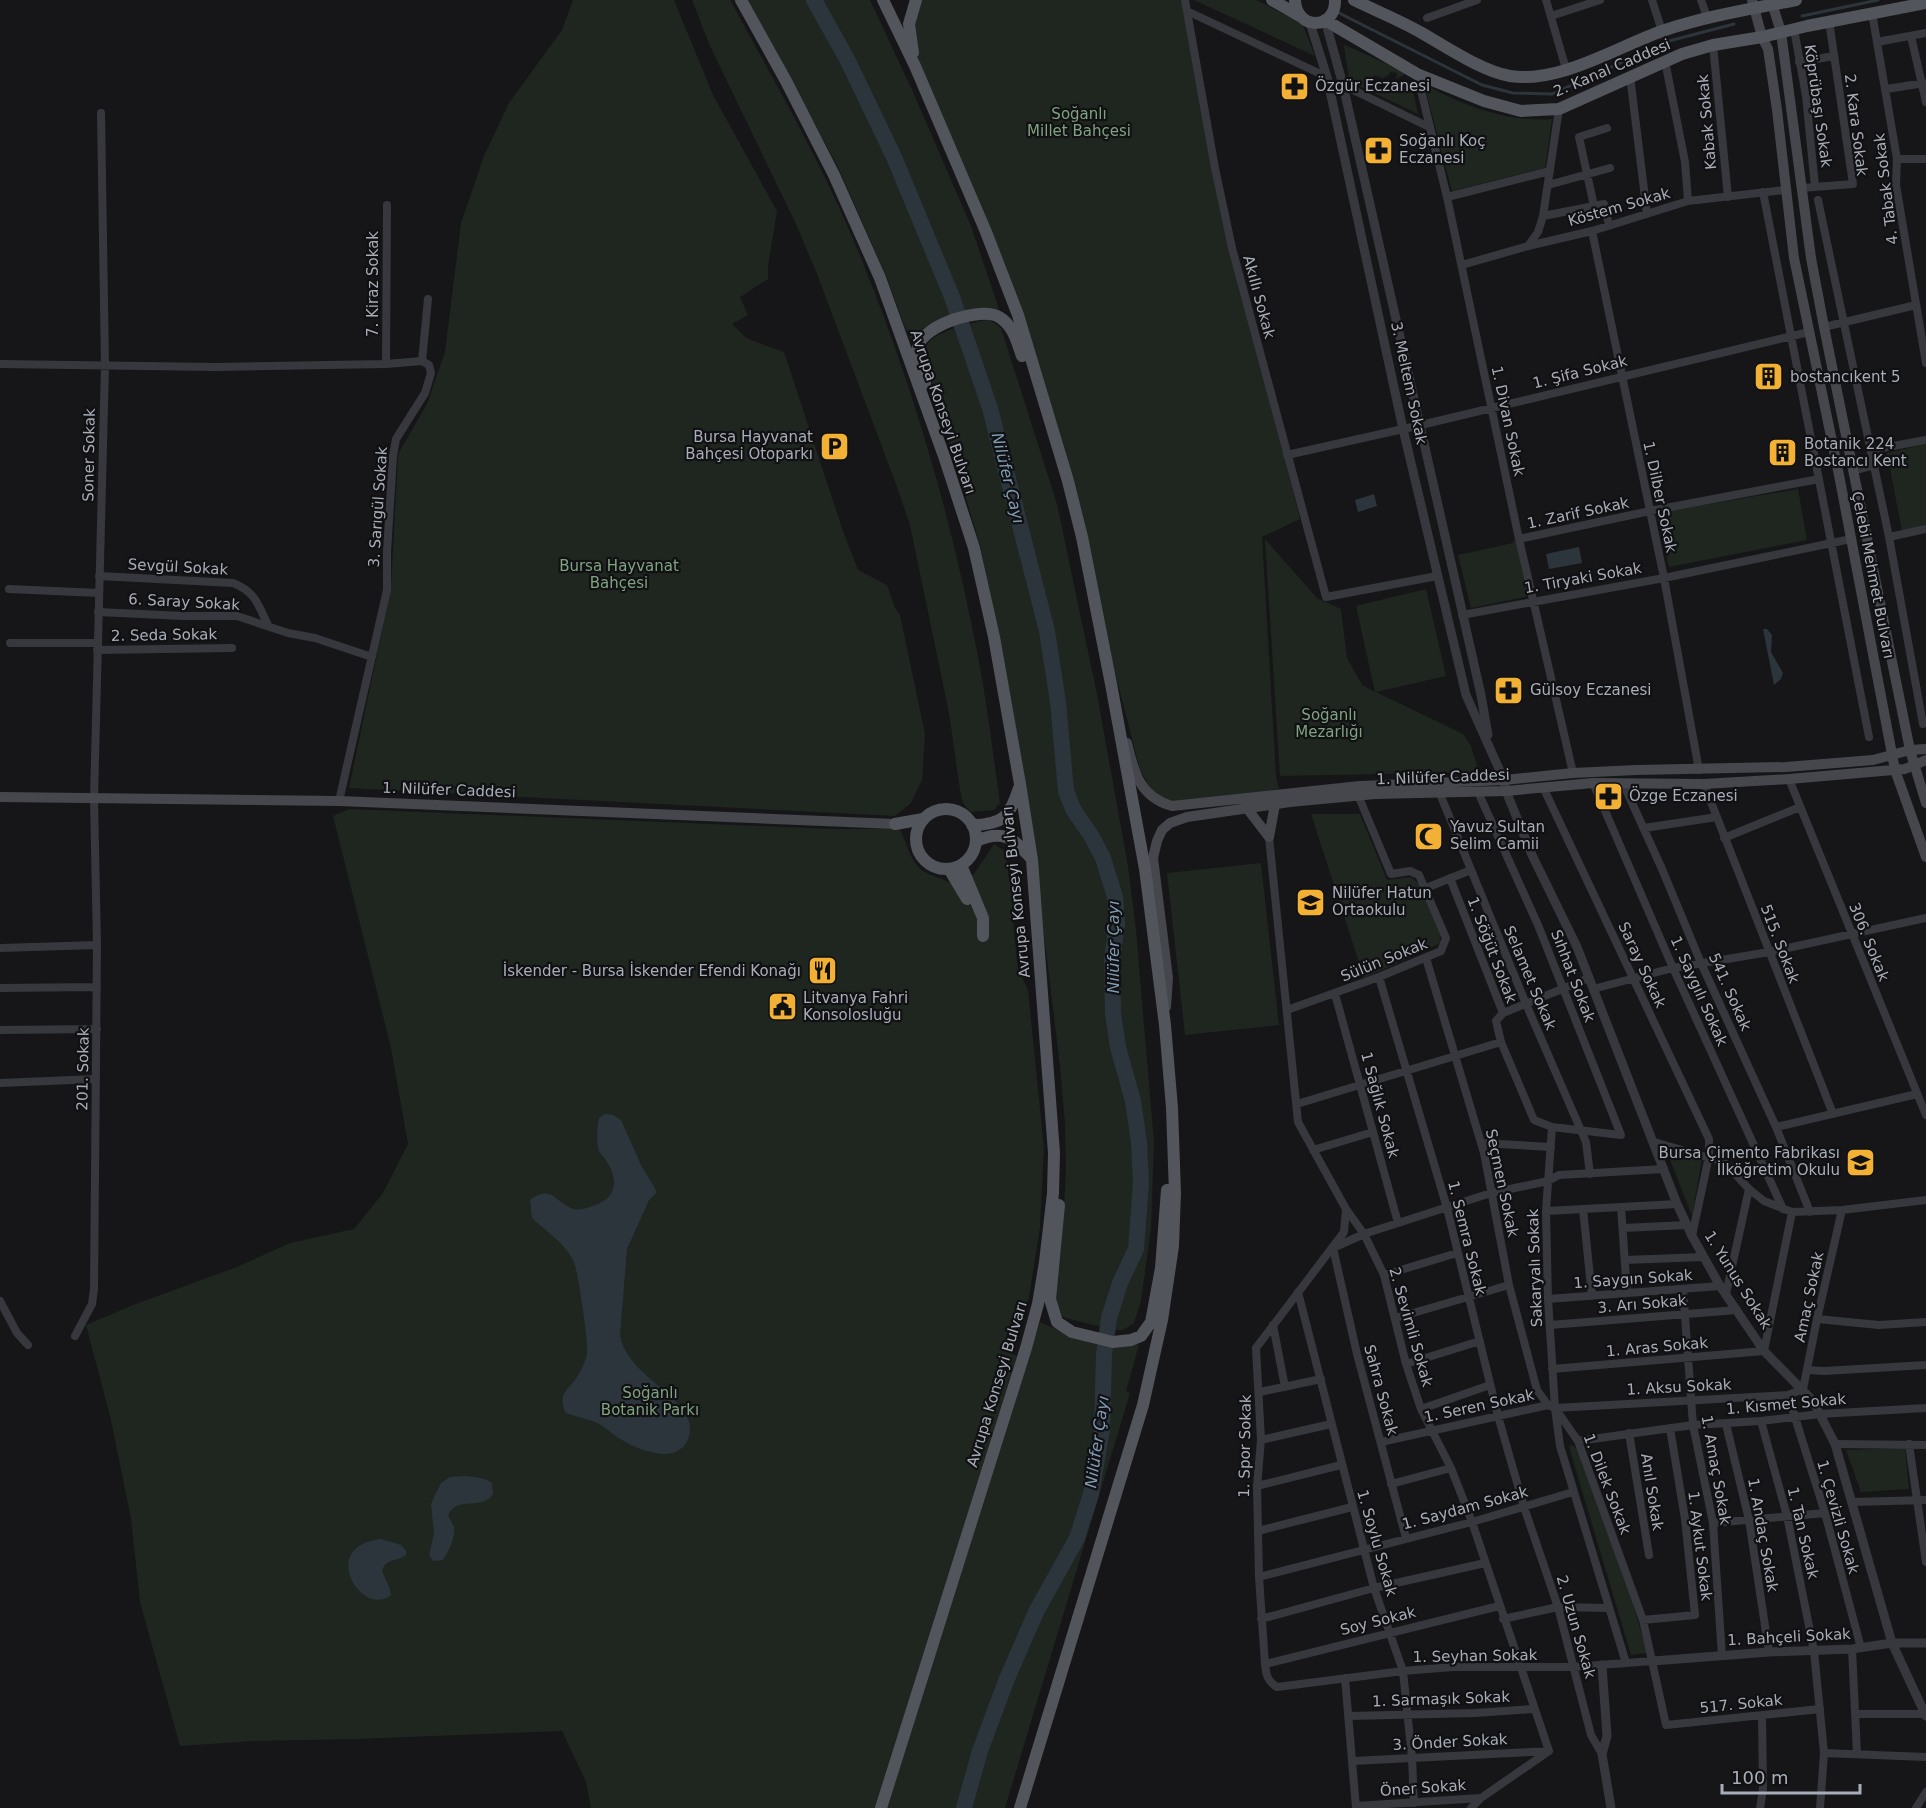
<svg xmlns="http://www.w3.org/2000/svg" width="1926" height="1808" viewBox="0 0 1926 1808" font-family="'DejaVu Sans',sans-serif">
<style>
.green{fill:#1e261f}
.water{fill:#2c353c}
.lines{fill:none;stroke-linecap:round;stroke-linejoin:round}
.stream{stroke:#2c353c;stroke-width:3}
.river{stroke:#2c353c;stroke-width:16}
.minor{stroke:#37383d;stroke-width:8}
.tertiary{stroke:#37383d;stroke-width:9}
.secondary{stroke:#45474d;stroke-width:10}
.primary{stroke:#53555c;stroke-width:12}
.labels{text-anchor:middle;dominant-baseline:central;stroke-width:4.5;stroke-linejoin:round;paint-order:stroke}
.street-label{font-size:15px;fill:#a8adb8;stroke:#111113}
.poi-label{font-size:15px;fill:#a8adb8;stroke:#111113;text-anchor:start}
.park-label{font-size:15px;fill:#7fa381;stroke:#111113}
.water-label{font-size:16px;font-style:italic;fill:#7f9bb3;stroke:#111113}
</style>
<rect width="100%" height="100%" fill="#161618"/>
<path class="green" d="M573,0H674L713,95L777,211L768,266V279L740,297L748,315L732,324L746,338L784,352L843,531L858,570L887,585L895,608L900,615L925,734L922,780L911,803L895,816L349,788L391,588L398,454L427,404L445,352L461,223L484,156L509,103L562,30Z
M692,0H730C777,86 827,172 863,263C912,384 949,510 974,637C986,692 992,748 1000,803L994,810L970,812L963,803L960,790L949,713L910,525L896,484L817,274L796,224L710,46Z
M748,0H870L913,92L971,226L999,309L982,308L936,322L922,329L913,342L904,325L887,278L837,165Z
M921,0H1182L1207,140L1300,519L1262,537L1276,776L1279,789L1210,799L1168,802L1152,791L1140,770L1029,336L919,64L913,24Z
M1194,0H1256L1302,23L1315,56Z
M1345,45L1407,73L1396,79L1397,73L1390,72L1389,75L1383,78L1374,75V87L1413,91L1418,114L1351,82L1349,79L1344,46Z
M1424,84C1462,105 1508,123 1552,119L1545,168L1452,191Z
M990,320L1001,328L1057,504L1097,694L1128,866L1136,930L1154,1143L1151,1229L1141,1301L1134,1323L1123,1330H1113L1062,1317L1054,1309L1063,1224L1066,1170L1065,1124L1060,1066L1035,860L1009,699L981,549L927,366C927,360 925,352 926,347C930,332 977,321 990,320Z
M1926,444V525L1902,531L1887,453Z
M1798,489L1807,540L1669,567L1656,513Z
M1265,539L1317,598L1341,609L1347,658L1362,685L1375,692L1356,606L1426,589L1446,676L1376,692L1463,734L1471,746L1479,772L1280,776Z
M1515,539L1528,594L1525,597L1471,608L1458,555L1513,543Z
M349,809L832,829H900C907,843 910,862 923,871C933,877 944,878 953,885L974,874L994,844L1005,851L1009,878L1013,881L1015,902L1012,913L1018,970L1028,990L1044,1148L1040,1227L1029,1297L1012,1354L1017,1356L875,1808H591L586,1782L562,1731L356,1739L253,1741L180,1746L140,1602L131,1519L111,1420L86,1325L133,1305L237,1267L290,1243L354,1229L383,1193L408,1144L391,1048L333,816Z
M1311,814H1360L1387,880L1411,877L1422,887L1441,935L1439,944L1364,978Z
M1261,863L1279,1025L1185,1035L1167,873Z
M1666,1149L1702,1159L1692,1216Z
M1040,1322L1074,1337L1139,1345L1126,1391L1130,1393L1005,1808H885Z
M1572,1445L1577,1449L1629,1589L1647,1653L1631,1655L1569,1447Z
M1905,1448L1909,1489L1861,1492L1846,1450Z"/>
<path class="water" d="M1374,494L1377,506L1358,512L1355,500Z
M1579,547L1582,563L1549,569L1546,554Z
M1763,629H1767L1772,635L1771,652L1783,673L1781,679L1774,685Z
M605,1114L613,1115L621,1120L641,1165L657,1192L649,1200L627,1249L620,1335C626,1369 665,1385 684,1411C697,1429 688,1454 665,1454C652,1454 633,1447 622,1440C614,1436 607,1428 599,1424C589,1418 576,1418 565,1412C559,1393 565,1393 575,1380C580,1373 585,1363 587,1354C589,1346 578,1271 574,1262C566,1244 546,1231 532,1218L530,1200C552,1185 553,1200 571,1208C579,1212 590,1207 598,1204C617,1196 618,1179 607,1162C605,1158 601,1155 599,1151C596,1141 597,1129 599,1118Z
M464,1476C475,1477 483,1477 492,1483L493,1494C482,1511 458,1495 448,1515C450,1520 453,1523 454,1528C455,1539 448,1552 443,1560L433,1561L429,1555L434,1534L431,1504L436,1493L441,1483L450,1477Z
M381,1539L401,1545L406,1551V1555C396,1562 386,1558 382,1571L390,1589L391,1595C362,1619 317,1546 381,1539Z"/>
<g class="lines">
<path class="stream" d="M1337,12L1482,85L1513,93L1552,94L1669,41L1734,24
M1802,16L1878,0"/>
<path class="river" d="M814,0L847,59L894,157L952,297L990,408L1047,631L1058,702L1066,791L1073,809L1092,837L1103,858L1115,897L1117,924L1112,959L1113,1013L1118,1047L1133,1101L1139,1142L1141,1184L1136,1249L1120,1283L1109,1318L1104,1354L1102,1430L1091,1494L1077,1538L1036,1612L1006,1681L980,1751L964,1808"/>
<path class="minor" d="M1185,0L1215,168L1232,248L1326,597L1437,576
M1546,0L1566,69
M1652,0L1662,31
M1701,0L1707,17
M1187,11L1327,77
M1872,13L1897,159L1896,185L1926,363
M1551,16L1600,0
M1427,18L1477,0
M1794,29L1806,96L1815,187
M1911,36L1926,102
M1877,42L1926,33
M1713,45L1728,197
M1665,61L1685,162L1688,201
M1799,62L1834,56
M1417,74L1447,197L1519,539L1573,773
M1630,76L1647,214
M1343,85L1429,127
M1887,89L1924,83
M1897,159H1926
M1548,185L1610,168
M1801,188L1853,184L1829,21
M1763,192L1869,737
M1447,197L1550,171
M1818,200L1889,537L1923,724
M1594,206L1604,204L1609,225
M1543,216L1594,206L1579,137L1607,128
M1592,231L1664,578L1699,770
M1528,246L1538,232L1543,216L1559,109
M1462,265L1528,246L1592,231L1688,201L1785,190
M1824,327L1916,305
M422,361L428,299
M0,364L216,367L386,364L422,361L429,365L431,373L425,393L396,439L393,456L387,552V590L339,801
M386,364L387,205
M1871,450L1926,440
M1287,455L1421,425L1809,332
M1853,471L1875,465
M1889,537L1926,529
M1519,539L1650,511L1819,479
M99,576L233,583C256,592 258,605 268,625
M9,589L99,593
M98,612L184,616H237L288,633L315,638L372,657
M1462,615L1664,578L1851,539
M10,643H98
M97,650L232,648
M1789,779L1926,1115
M1593,783L1673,968L1783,1209
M1623,783L1662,869L1701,963L1776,1127L1810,1212
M1704,784L1833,1114
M1543,787L1709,1139V1156L1692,1236
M1440,794L1526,1004L1586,1142L1590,1174
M1644,828L1717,817
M1269,837L1298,1122L1346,1209L1364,1234L1384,1275L1406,1364L1421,1409L1451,1468L1472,1522L1549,1751
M1724,838L1800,807
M1450,878L1503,1013L1496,1021L1501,1042L1534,1120L1552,1127L1621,1135L1538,925L1478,792
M1426,888L1471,870
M0,948L97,945
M1426,958L1484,1153L1509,1285L1537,1390L1548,1405L1555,1408L1578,1441L1643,1620L1666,1725L1820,1709
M1379,977L1447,1208L1498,1416L1524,1507L1558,1607L1591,1735L1602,1754
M0,988L97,987
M1593,989L1673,968L1769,952L1926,918
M1335,994L1398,1223
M1287,1010L1379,977L1441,951L1446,938L1419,875L1410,871L1391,874L1358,795
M1503,1013L1589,978
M0,1030L97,1029
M0,1083L96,1079
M1297,1104L1501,1042
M1552,1127L1546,1211L1548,1299L1555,1408L1560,1446L1626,1663
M1776,1127L1917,1094
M1654,1142L1724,1162L1749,1189L1764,1201L1792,1212L1842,1210L1926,1200
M1481,1143L1551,1147
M1313,1150L1373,1132
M1621,1207L1627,1293
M1346,1209L1344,1232L1256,1348L1261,1440L1257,1486L1259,1577L1265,1664C1266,1674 1267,1681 1277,1687L1403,1671L1453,1667H1573L1653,1661
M1583,1209L1592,1296
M1546,1211L1677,1204
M1623,1228L1687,1225
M1625,1260L1703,1257
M1384,1275L1457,1253
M1683,1289L1693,1425L1713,1523L1722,1656
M1298,1292L1374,1588L1403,1671L1412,1758L1414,1803
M1726,1294L1749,1189
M1548,1299L1720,1286
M0,1301L17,1333L28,1345
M1396,1318L1509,1285
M1817,1319L1879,1325L1926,1322
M1273,1325L1285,1387
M1550,1325L1737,1310
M75,1336L92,1304L94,1289L97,945L94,799L105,366L101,113
M1406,1364L1480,1341
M1552,1369L1764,1351L1792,1212
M1808,1370L1824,1371L1926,1365
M1260,1392L1321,1379
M1788,1395L1825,1513L1861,1648
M1555,1408L1788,1395L1803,1389L1817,1319L1842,1210
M1421,1409L1490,1385
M1761,1421L1787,1516L1814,1651L1824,1753L1820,1808
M1726,1424L1749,1520L1769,1652
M1629,1433L1649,1555
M1261,1440L1331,1424
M1578,1441L1693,1425L1761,1421L1820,1414L1926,1408
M1381,1442L1548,1405
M1835,1444L1926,1445
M1909,1444L1926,1562
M1391,1484L1451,1468
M1257,1486L1341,1465
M1853,1502L1926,1500
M1713,1523L1825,1513
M1258,1531L1352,1507
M1406,1538L1357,1354L1333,1248L1364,1234L1491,1193L1548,1181L1559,1175L1664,1169
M1259,1577L1472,1522L1573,1492
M1261,1619L1374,1588L1485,1563
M1503,1619L1558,1607L1608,1608
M1643,1620L1695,1615L1685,1519L1670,1428
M1852,1649L1857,1754
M1265,1664L1499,1606
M1345,1678L1356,1808
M1855,1714H1925
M1349,1716L1475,1713L1533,1709
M1824,1753L1926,1757
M1353,1761L1549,1751
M1356,1806L1481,1798L1549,1751
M1471,1808L1481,1798
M1760,1808L1763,1789L1762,1715
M1916,1808L1926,1792"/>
<path class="tertiary" d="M1306,20L1311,26L1327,77L1403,429L1466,695L1504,780L1506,791L1532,855L1577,947L1677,1204L1692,1236L1720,1286L1764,1351L1813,1401L1835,1444L1892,1643L1926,1716
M1325,20L1343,85L1481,695L1488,735
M1653,1661L1769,1652L1852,1649L1892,1643H1926
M1602,1665L1607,1736L1602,1754L1611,1808"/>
<path class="secondary" d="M1752,0L1762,37L1768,49L1777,110L1794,258L1839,475L1895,770L1926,857
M1771,0L1781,32L1811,258L1824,327L1910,750L1926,803
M1127,743C1134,773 1140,797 1172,806L1360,786L1504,780L1573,773L1636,770L1786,767L1873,760L1910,750L1926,749
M0,797L339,801L895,824
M1246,803V807L1269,837
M1269,837L1276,799
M1166,1007L1168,978L1153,858L1157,841L1162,830L1170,823L1187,817L1290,802L1375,794L1506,791L1593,783L1704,784L1789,779L1905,769L1926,760"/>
<path class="primary" d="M741,0L786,81L834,175L880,278L945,459L974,548L994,637L1020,784L1032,860L1054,1153L1053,1193L1045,1262L1038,1304L1026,1348L881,1808
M883,0L915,66L986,232L1018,315L1068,481L1082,537L1111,684L1145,869L1165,1025L1172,1108L1175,1193L1173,1246L1162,1320L1143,1405L1020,1808
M1272,0L1300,16
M1295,0C1296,31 1336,30 1335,0
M1354,0C1376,11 1399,20 1420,32C1445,46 1483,72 1510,76C1559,84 1617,47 1662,31C1706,16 1751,9 1796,0
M1325,20L1417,74L1484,101L1521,111L1559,109L1682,54L1713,45L1762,37L1807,26L1926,3
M913,53L909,24L916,0
M925,383C922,372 916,357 918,346C924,325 981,306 999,317C1013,325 1017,342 1022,356
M916 839a30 30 0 1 1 60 0a30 30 0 1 1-60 0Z
M895,824L923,819
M972,825C1003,825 1010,816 1019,788
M976,841C1003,829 1013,838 1031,858
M961,865L983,918V936
M949,869L967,899
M1059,1205L1050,1299L1057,1322L1072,1332L1113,1342L1131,1340L1141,1336L1151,1322L1161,1268L1167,1190"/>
</g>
<defs>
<symbol id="pharmacy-square" viewBox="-11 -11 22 22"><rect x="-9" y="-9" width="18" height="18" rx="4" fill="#f2b134" stroke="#111113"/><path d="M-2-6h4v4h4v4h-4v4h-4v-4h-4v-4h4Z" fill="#111"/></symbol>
<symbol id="building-square" viewBox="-11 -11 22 22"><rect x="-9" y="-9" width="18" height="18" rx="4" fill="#f2b134" stroke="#111113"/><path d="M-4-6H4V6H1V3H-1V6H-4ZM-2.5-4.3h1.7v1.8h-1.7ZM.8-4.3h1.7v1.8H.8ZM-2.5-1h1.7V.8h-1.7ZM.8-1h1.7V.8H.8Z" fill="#111"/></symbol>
<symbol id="parking-square" viewBox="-11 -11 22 22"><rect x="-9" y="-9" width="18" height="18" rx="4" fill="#f2b134" stroke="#111113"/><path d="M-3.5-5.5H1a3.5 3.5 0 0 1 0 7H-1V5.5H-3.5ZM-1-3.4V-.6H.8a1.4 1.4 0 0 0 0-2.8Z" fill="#111"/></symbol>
<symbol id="mosque-square" viewBox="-11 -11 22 22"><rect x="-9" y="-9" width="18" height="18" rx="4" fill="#f2b134" stroke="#111113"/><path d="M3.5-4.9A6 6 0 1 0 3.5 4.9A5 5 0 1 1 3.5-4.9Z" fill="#111"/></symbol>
<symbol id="school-square" viewBox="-11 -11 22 22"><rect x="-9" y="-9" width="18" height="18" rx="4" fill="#f2b134" stroke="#111113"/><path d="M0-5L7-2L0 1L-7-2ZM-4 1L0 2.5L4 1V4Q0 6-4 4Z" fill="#111"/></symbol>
<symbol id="restaurant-square" viewBox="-11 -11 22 22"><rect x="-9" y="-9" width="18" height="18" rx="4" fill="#f2b134" stroke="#111113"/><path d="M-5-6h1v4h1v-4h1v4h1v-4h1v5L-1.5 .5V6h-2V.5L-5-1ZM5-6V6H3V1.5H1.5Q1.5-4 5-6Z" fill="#111"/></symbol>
<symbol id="civic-square" viewBox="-11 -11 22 22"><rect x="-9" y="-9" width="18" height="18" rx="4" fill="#f2b134" stroke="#111113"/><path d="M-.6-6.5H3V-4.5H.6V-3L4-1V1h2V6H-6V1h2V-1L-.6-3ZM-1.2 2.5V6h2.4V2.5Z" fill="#111"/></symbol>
</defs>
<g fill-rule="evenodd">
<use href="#pharmacy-square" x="1278" y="70" width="33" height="33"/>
<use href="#pharmacy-square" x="1362" y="134" width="33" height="33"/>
<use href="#building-square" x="1752" y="360" width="33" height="33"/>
<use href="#parking-square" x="818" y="430" width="33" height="33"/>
<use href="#building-square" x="1766" y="436" width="33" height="33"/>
<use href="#pharmacy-square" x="1492" y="674" width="33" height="33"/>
<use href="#pharmacy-square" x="1592" y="780" width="33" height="33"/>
<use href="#mosque-square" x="1412" y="820" width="33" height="33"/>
<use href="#school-square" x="1294" y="886" width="33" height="33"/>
<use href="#restaurant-square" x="806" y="954" width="33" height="33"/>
<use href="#civic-square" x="766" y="990" width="33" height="33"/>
<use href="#school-square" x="1844" y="1146" width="33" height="33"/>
</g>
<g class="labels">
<g class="street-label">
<text transform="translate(1612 68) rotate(-23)">2. Kanal Caddesi</text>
<text transform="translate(1818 106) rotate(82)">Köprübaşı Sokak</text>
<text transform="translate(1707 122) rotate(-95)">Kabak Sokak</text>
<text transform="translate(1856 125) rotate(83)">2. Kara Sokak</text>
<text transform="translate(1886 189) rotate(-97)">4. Tabak Sokak</text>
<text transform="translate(1619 207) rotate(-16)">Köstem Sokak</text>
<text transform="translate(373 284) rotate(-90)">7. Kiraz Sokak</text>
<text transform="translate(1259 297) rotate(75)">Akıllı Sokak</text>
<text transform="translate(1580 372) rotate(-14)">1. Şifa Sokak</text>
<text transform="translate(1409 383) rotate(78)">3. Meltem Sokak</text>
<text transform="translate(943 412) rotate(71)">Avrupa Konseyi Bulvarı</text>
<text transform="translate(1508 421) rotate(78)">1. Divan Sokak</text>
<text transform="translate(89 455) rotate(-89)">Soner Sokak</text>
<text transform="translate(1660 497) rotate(78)">1. Dilber Sokak</text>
<text transform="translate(378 507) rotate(-86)">3. Sarıgül Sokak</text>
<text transform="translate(1578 513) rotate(-12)">1. Zarif Sokak</text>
<text transform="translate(178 567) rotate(3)">Sevgül Sokak</text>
<text transform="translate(1873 575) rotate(79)">Çelebi Mehmet Bulvarı</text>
<text transform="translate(1583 578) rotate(-10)">1. Tiryaki Sokak</text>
<text transform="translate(184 602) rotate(3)">6. Saray Sokak</text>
<text transform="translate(164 635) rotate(-1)">2. Seda Sokak</text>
<text transform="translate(1443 777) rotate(-2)">1. Nilüfer Caddesi</text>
<text transform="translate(449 790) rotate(2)">1. Nilüfer Caddesi</text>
<text transform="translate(1016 892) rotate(-96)">Avrupa Konseyi Bulvarı</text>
<text transform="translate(1869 942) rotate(68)">306. Sokak</text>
<text transform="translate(1780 944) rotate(69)">515. Sokak</text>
<text transform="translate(1492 950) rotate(69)">1. Söğüt Sokak</text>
<text transform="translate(1384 960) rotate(-22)">Sülün Sokak</text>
<text transform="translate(1642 965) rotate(65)">Saray Sokak</text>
<text transform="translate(1573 976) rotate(69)">Sıhhat Sokak</text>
<text transform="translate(1530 978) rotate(67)">Selamet Sokak</text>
<text transform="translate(1699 991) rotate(66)">1. Saygılı Sokak</text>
<text transform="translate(1730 992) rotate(66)">541. Sokak</text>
<text transform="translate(83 1069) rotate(-89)">201. Sokak</text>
<text transform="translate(1380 1105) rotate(75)">1 Sağlık Sokak</text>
<text transform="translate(1502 1183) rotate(78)">Seçmen Sokak</text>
<text transform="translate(1467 1238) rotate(76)">1. Semra Sokak</text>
<text transform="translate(1535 1268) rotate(-92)">Sakaryalı Sokak</text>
<text transform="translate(1633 1279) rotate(-4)">1. Saygın Sokak</text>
<text transform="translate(1738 1280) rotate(58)">1. Yunus Sokak</text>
<text transform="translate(1809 1297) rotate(-78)">Amaç Sokak</text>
<text transform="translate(1642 1304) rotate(-5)">3. Arı Sokak</text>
<text transform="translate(1411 1327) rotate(74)">2. Sevimli Sokak</text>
<text transform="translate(1657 1347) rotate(-5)">1. Aras Sokak</text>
<text transform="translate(997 1384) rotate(-73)">Avrupa Konseyi Bulvarı</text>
<text transform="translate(1679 1387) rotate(-3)">1. Aksu Sokak</text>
<text transform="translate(1381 1390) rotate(75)">Sahra Sokak</text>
<text transform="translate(1786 1404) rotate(-5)">1. Kısmet Sokak</text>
<text transform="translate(1479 1406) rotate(-12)">1. Seren Sokak</text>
<text transform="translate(1245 1446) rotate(-89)">1. Spor Sokak</text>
<text transform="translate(1716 1470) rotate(80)">1. Amaç Sokak</text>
<text transform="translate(1607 1484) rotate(69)">1. Dilek Sokak</text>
<text transform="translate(1652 1492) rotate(81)">Anıl Sokak</text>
<text transform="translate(1465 1508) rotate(-15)">1. Saydam Sokak</text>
<text transform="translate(1838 1517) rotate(74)">1. Çevizli Sokak</text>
<text transform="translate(1803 1533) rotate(77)">1. Tan Sokak</text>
<text transform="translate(1763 1535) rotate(80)">1. Andaç Sokak</text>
<text transform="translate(1377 1543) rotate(74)">1. Soylu Sokak</text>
<text transform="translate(1700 1546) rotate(83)">1. Aykut Sokak</text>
<text transform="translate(1378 1621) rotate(-14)">Soy Sokak</text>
<text transform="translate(1576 1627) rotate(74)">2. Uzun Sokak</text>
<text transform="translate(1789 1637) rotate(-3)">1. Bahçeli Sokak</text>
<text transform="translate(1475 1656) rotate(-1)">1. Seyhan Sokak</text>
<text transform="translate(1441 1699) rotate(-2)">1. Sarmaşık Sokak</text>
<text transform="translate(1741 1704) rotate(-6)">517. Sokak</text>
<text transform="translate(1450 1742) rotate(-3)">3. Önder Sokak</text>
<text transform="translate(1423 1788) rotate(-4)">Öner Sokak</text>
</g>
<g class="poi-label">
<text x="1315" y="86">Özgür Eczanesi</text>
<text x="1399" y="141">Soğanlı Koç<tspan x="1399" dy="17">Eczanesi</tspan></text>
<text x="1790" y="377">bostancıkent 5</text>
<text x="813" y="437" text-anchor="end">Bursa Hayvanat<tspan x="813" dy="17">Bahçesi Otoparkı</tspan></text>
<text x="1804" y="444">Botanik 224<tspan x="1804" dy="17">Bostancı Kent</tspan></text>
<text x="1530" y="690">Gülsoy Eczanesi</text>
<text x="1629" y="796">Özge Eczanesi</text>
<text x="1450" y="827">Yavuz Sultan<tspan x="1450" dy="17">Selim Camii</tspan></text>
<text x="1332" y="893">Nilüfer Hatun<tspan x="1332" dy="17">Ortaokulu</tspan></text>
<text x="801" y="971" text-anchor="end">İskender - Bursa İskender Efendi Konağı</text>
<text x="803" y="998">Litvanya Fahri<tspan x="803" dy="17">Konsolosluğu</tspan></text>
<text x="1840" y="1153" text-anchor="end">Bursa Çimento Fabrikası<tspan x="1840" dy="17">İlköğretim Okulu</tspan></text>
</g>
<g class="park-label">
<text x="1079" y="114">Soğanlı<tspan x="1079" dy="17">Millet Bahçesi</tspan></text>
<text x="619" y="566">Bursa Hayvanat<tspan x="619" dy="17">Bahçesi</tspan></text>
<text x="1329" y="715">Soğanlı<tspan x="1329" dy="17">Mezarlığı</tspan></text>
<text x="650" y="1393">Soğanlı<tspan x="650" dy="17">Botanik Parkı</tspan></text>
</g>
<g class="water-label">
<text transform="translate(1008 478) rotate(76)">Nilüfer Çayı</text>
<text transform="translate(1113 947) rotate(-90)">Nilüfer Çayı</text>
<text transform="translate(1097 1442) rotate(-82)">Nilüfer Çayı</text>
</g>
</g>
<path d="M1722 1784v9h138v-9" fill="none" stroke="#a8adb8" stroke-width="3"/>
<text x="1731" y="1784" font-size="18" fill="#a8adb8" stroke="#111113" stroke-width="4.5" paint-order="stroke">100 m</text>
</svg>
